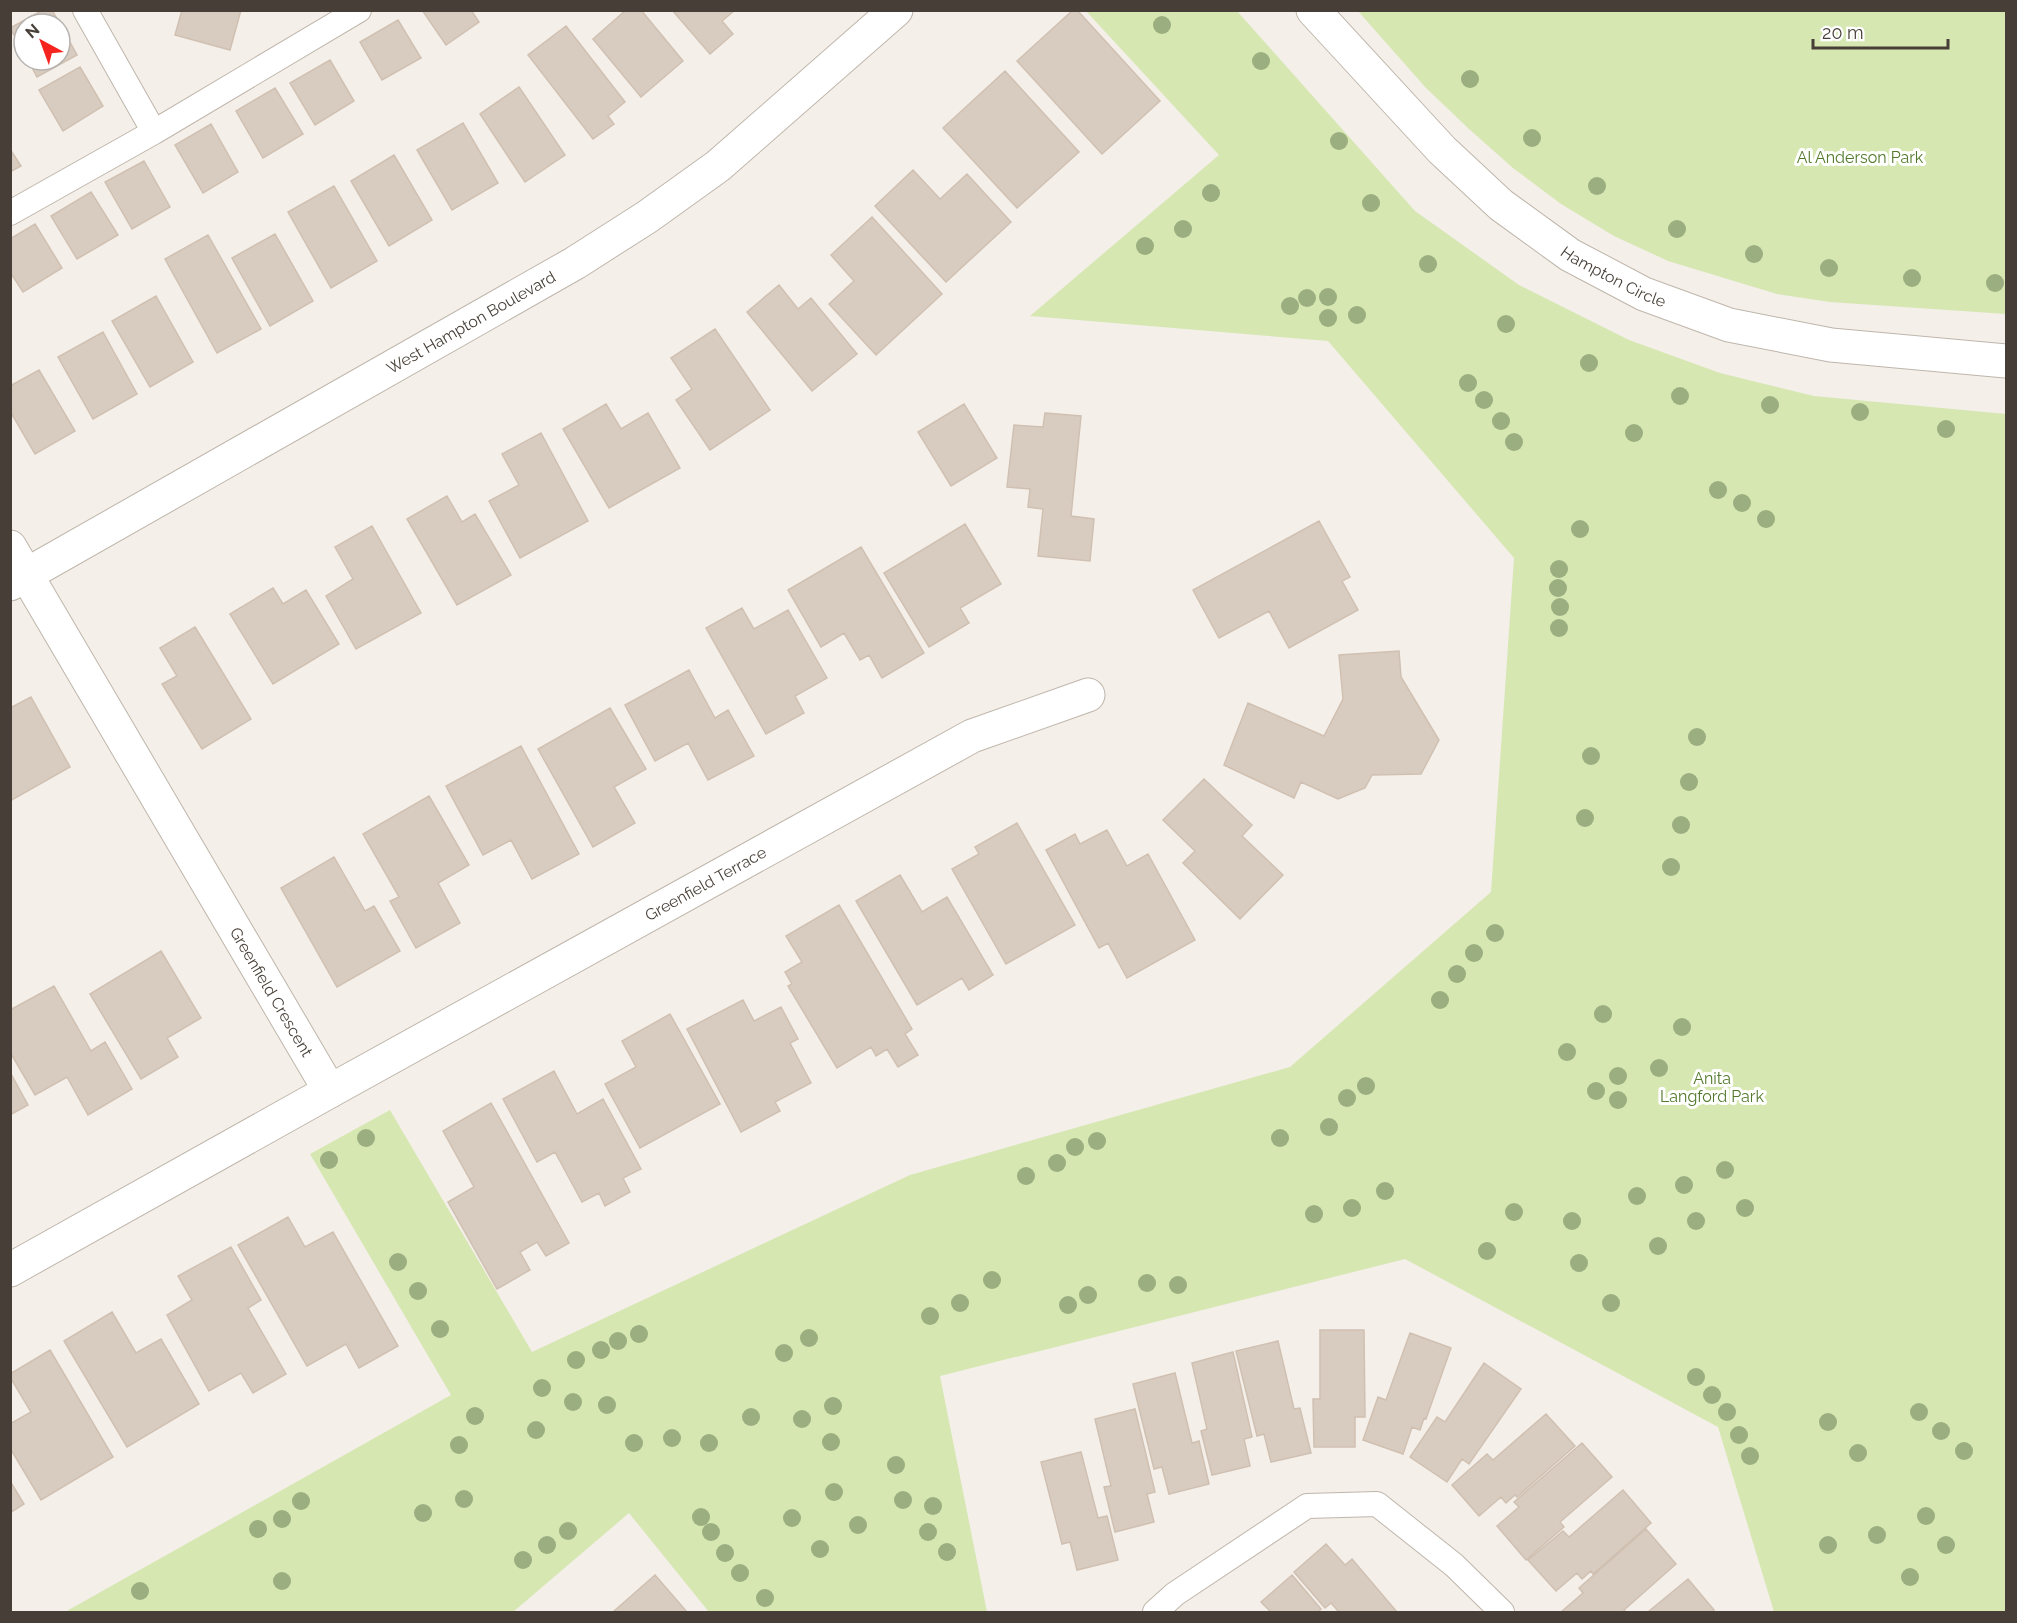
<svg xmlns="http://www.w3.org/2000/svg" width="2017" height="1623" viewBox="0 0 2017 1623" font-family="Raleway,sans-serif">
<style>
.green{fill:#d6e7b2}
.building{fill:#d8ccc1;stroke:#d0c0b1;stroke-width:1.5}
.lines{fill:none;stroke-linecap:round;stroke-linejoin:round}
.service-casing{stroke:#bfb6ab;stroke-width:26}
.minor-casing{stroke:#bfb6ab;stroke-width:35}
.tertiary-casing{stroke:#bfb6ab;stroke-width:35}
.service{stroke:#fff;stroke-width:24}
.minor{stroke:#fff;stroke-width:33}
.tertiary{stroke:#fff;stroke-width:33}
.tree{fill:#9bae80}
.labels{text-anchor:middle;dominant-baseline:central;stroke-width:6;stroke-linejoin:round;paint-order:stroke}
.park-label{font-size:16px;fill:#52792b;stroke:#fff}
.street-label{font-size:16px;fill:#473f37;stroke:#fff}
</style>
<rect width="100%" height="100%" fill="#f4efe9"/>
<path class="green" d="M1086,11H1237L1415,211L1519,285L1629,340L1720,373L1814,396L2006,414V1612H1774L1718,1427L1405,1259L940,1376L987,1612H709L629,1513L513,1612H65L451,1395L310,1154L390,1110L532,1352L910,1175L1290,1067L1491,892L1514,558L1328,341L1030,316L1219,155Z
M1358,11H2006V314L1830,302L1777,294L1668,261L1614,236L1561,204L1513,168L1469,129L1426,88Z"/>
<path class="building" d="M43,10H52L60,24H24V53L10,28Z
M182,10H241L230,50L175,35Z
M422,10H471L479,22L446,45Z
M626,10H641L683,61L641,97L593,39Z
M672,10H735L722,21L733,34L710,54Z
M1073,10H1077L1160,101L1102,154L1017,61Z
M398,20L421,58L382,80L360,42Z
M60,24L77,55L37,77L28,60H60Z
M566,26L625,102L608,116L614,124L593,139L528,55Z
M330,60L354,101L315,125L290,83Z
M80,67L103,106L63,131L39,90Z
M1005,71L1079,152L1017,208L943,128Z
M519,87L565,155L525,182L480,114Z
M275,88L303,134L263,158L236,111Z
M463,123L498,183L452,210L417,150Z
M211,124L238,172L203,193L175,145Z
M10,149L21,166L10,172Z
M394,155L432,220L389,246L351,181Z
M144,161L170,207L132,229L105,182Z
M913,170L940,199L967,174L1011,222L946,282L875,206Z
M334,186L377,261L331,288L288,212Z
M91,192L118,235L77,259L51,216Z
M872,217L942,294L876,355L829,304L854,281L831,255Z
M35,224L62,268L23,292L10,272V239Z
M275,234L313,301L270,326L232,258Z
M208,235L261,329L217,353L165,259Z
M779,285L798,309L811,298L857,354L812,391L747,312Z
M156,296L193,362L150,387L112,321Z
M715,329L770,410L710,450L676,400L692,389L671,358Z
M103,332L137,394L93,419L58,357Z
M39,370L75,431L35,454L10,411V386Z
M606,404L621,429L648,413L680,468L609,508L563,429Z
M964,404L997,458L951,486L918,432Z
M1045,413L1081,416L1071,516L1094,519L1090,561L1038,556L1043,509L1028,507L1030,489L1007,487L1014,425L1043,427Z
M541,433L588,521L520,558L489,501L519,485L502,454Z
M447,496L462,522L475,514L511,575L457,605L407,519Z
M1319,521L1350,577L1342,581L1358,610L1289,648L1269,611L1219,638L1193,590Z
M965,524L1001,584L960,608L969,623L929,647L884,573Z
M372,526L421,613L356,649L326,596L353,579L335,547Z
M861,547L924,653L882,678L869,655L860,660L844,633L821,647L788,590Z
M273,588L283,604L306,590L339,644L273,684L230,614Z
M742,608L754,629L788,610L827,678L795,696L804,713L766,734L706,628Z
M195,627L251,719L202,749L162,684L177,676L160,648Z
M1399,651L1401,677L1439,740L1421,774L1372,775L1365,788L1338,799L1301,782L1294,798L1224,765L1248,703L1324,736L1343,699L1339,655Z
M689,670L715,718L728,710L754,756L708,780L688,743L655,761L625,705Z
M31,697L70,767L10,801V708Z
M610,708L646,769L614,787L635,823L593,847L538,749Z
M521,746L579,854L532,879L511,840L483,855L446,786Z
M1204,779L1252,825L1242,836L1283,875L1240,919L1183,863L1195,851L1163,820Z
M429,796L469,865L438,883L460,923L416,948L390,901L399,897L363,834Z
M1017,823L1075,925L1006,964L952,869L979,854L975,847Z
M1107,830L1127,866L1148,854L1195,940L1127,978L1108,943L1099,948L1046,850L1075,834L1080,844Z
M334,857L365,911L374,906L400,951L337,987L281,888Z
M900,875L922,912L947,897L993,975L969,990L962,978L917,1005L856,901Z
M839,905L912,1029L905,1034L918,1055L898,1067L887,1049L876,1056L871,1047L837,1068L788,986L792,984L785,972L802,962L786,936Z
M161,951L201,1018L167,1038L178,1057L141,1079L90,994Z
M54,986L91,1051L105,1042L132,1089L88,1115L67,1077L35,1095L10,1052V1010Z
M743,1000L754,1021L781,1007L798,1039L790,1043L811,1083L775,1102L780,1111L741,1132L687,1029Z
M670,1014L720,1104L640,1148L605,1084L636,1067L622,1041Z
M554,1071L577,1114L603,1099L641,1169L623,1178L630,1192L605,1206L599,1193L582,1202L555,1152L537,1162L503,1099Z
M10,1072L28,1105L10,1115Z
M491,1103L569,1243L546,1256L537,1242L520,1252L530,1270L497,1289L448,1202L474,1187L443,1131Z
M288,1217L305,1247L333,1232L398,1346L359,1368L346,1344L307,1366L238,1245Z
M231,1247L261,1300L248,1308L286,1374L253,1393L241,1373L209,1391L167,1315L192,1300L178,1276Z
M112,1312L136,1353L161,1339L199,1404L127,1447L64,1341Z
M1320,1330H1364L1365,1417H1355V1447H1314L1313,1399H1320Z
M1410,1333L1451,1348L1426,1419L1424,1418L1420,1430L1412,1427L1403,1454L1363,1440L1378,1397L1386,1400Z
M1278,1341L1294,1409L1300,1408L1311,1453L1271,1462L1264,1434L1257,1436L1236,1351Z
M50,1350L113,1457L41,1500L10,1448V1424L31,1412L10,1377V1374Z
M1233,1352L1252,1437L1244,1439L1250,1466L1212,1475L1201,1431L1207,1429L1192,1363Z
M1484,1363L1521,1389L1469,1464L1462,1459L1447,1482L1410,1457L1437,1417L1445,1422Z
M1175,1373L1192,1443L1199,1441L1209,1484L1169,1494L1162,1467L1154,1469L1133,1384Z
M1135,1409L1155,1492L1147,1494L1154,1522L1115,1532L1104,1487L1111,1486L1095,1419Z
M1546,1414L1575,1446L1517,1497L1515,1495L1506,1503L1501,1497L1479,1516L1452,1485L1487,1454L1493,1460Z
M1582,1443L1612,1477L1560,1522L1564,1527L1526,1560L1497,1526L1519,1507L1514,1502Z
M1081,1452L1098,1518L1107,1516L1118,1560L1077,1570L1070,1542L1062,1544L1041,1462Z
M10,1481L24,1504L10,1513Z
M1623,1490L1651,1523L1593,1574L1591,1571L1582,1579L1577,1573L1556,1591L1528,1560L1563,1531L1569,1537Z
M1646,1529L1676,1564L1624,1610L1626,1612H1561L1583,1593L1579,1588Z
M1326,1544L1345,1565L1352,1559L1397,1612H1339L1331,1603L1325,1608L1294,1572Z
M655,1575L687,1612H613Z
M1292,1575L1321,1609L1318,1612H1271L1261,1602Z
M1688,1579L1714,1610L1712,1612H1648Z"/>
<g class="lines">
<defs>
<path id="service" d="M85,10L154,132
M10,213L154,132L359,10
M1155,1612L1175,1594L1307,1506L1377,1504L1454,1565L1502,1612"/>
<g id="minor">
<path id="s1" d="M10,547L330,1091L10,1270"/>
<path id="s2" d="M330,1091L972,736L1088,695"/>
</g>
<g id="tertiary">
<path id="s3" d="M1313,10L1442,150L1501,205L1570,255L1644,294L1729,325L1831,345L2006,361"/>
<path id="s4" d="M10,584L575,263L647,217L718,166L896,10"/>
</g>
</defs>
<use href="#service" class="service-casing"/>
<use href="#minor" class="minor-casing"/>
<use href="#tertiary" class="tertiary-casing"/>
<use href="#service" class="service"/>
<use href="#minor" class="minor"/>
<use href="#tertiary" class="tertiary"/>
</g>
<g class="tree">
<circle cx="1162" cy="25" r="9"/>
<circle cx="1261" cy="61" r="9"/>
<circle cx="1470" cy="79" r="9"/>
<circle cx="1532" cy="138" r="9"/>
<circle cx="1339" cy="141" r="9"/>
<circle cx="1597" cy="186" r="9"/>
<circle cx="1211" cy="193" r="9"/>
<circle cx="1371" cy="203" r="9"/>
<circle cx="1183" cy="229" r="9"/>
<circle cx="1677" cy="229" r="9"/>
<circle cx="1145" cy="246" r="9"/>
<circle cx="1754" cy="254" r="9"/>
<circle cx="1428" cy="264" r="9"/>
<circle cx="1829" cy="268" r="9"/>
<circle cx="1912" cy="278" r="9"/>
<circle cx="1995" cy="283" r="9"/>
<circle cx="1328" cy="297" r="9"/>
<circle cx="1307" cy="298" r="9"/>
<circle cx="1290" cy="306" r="9"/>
<circle cx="1357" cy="315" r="9"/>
<circle cx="1328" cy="318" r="9"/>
<circle cx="1506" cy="324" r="9"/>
<circle cx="1589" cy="363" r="9"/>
<circle cx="1468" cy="383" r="9"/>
<circle cx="1680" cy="396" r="9"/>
<circle cx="1484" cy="400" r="9"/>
<circle cx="1770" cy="405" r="9"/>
<circle cx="1860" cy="412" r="9"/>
<circle cx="1501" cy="421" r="9"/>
<circle cx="1946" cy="429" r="9"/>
<circle cx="1634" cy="433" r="9"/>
<circle cx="1514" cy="442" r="9"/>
<circle cx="1718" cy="490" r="9"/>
<circle cx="1742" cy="503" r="9"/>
<circle cx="1766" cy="519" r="9"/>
<circle cx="1580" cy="529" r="9"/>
<circle cx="1559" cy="569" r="9"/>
<circle cx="1558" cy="588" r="9"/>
<circle cx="1560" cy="607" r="9"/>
<circle cx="1559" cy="628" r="9"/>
<circle cx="1697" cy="737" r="9"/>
<circle cx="1591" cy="756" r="9"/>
<circle cx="1689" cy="782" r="9"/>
<circle cx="1585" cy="818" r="9"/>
<circle cx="1681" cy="825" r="9"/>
<circle cx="1671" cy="867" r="9"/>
<circle cx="1495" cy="933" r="9"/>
<circle cx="1474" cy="953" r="9"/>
<circle cx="1457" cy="974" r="9"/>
<circle cx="1440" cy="1000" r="9"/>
<circle cx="1603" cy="1014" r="9"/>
<circle cx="1682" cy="1027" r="9"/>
<circle cx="1567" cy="1052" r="9"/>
<circle cx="1659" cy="1068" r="9"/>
<circle cx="1618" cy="1076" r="9"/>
<circle cx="1366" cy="1086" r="9"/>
<circle cx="1596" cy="1091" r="9"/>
<circle cx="1347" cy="1098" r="9"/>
<circle cx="1618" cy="1100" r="9"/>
<circle cx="1329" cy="1127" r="9"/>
<circle cx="366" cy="1138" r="9"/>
<circle cx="1280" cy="1138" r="9"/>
<circle cx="1097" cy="1141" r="9"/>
<circle cx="1075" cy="1147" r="9"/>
<circle cx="329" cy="1160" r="9"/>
<circle cx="1057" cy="1163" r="9"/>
<circle cx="1725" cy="1170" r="9"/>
<circle cx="1026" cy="1176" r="9"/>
<circle cx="1684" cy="1185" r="9"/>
<circle cx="1385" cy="1191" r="9"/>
<circle cx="1637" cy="1196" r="9"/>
<circle cx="1352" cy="1208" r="9"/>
<circle cx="1745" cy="1208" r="9"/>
<circle cx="1514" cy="1212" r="9"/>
<circle cx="1314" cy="1214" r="9"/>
<circle cx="1572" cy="1221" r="9"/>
<circle cx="1696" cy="1221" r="9"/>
<circle cx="1658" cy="1246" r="9"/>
<circle cx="1487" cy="1251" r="9"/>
<circle cx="398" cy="1262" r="9"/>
<circle cx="1579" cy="1263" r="9"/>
<circle cx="992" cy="1280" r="9"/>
<circle cx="1147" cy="1283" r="9"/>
<circle cx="1178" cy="1285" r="9"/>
<circle cx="418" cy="1291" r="9"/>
<circle cx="1088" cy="1295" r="9"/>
<circle cx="960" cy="1303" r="9"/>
<circle cx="1611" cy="1303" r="9"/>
<circle cx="1068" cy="1305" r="9"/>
<circle cx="930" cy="1316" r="9"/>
<circle cx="440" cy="1329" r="9"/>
<circle cx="639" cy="1334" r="9"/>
<circle cx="809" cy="1338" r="9"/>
<circle cx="618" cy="1341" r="9"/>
<circle cx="601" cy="1350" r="9"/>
<circle cx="784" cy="1353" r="9"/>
<circle cx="576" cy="1360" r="9"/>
<circle cx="1696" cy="1377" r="9"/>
<circle cx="542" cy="1388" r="9"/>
<circle cx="1712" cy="1395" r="9"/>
<circle cx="573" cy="1402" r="9"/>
<circle cx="607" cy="1405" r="9"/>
<circle cx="833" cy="1406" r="9"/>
<circle cx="1727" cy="1412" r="9"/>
<circle cx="1919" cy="1412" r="9"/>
<circle cx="475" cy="1416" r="9"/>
<circle cx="751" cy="1417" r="9"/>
<circle cx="802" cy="1419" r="9"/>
<circle cx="1828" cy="1422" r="9"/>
<circle cx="536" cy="1430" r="9"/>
<circle cx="1941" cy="1431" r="9"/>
<circle cx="1739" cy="1435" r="9"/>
<circle cx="672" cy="1438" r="9"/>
<circle cx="831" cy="1442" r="9"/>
<circle cx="634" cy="1443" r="9"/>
<circle cx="709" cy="1443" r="9"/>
<circle cx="459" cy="1445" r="9"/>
<circle cx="1964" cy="1451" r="9"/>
<circle cx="1858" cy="1453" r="9"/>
<circle cx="1750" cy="1456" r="9"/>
<circle cx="896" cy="1465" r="9"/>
<circle cx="834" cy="1492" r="9"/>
<circle cx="464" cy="1499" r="9"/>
<circle cx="903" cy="1500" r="9"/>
<circle cx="301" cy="1501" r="9"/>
<circle cx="933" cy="1506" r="9"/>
<circle cx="423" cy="1513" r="9"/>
<circle cx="1926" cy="1516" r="9"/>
<circle cx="701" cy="1517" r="9"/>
<circle cx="792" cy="1518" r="9"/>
<circle cx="282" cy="1519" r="9"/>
<circle cx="858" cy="1525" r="9"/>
<circle cx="258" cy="1529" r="9"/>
<circle cx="568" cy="1531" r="9"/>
<circle cx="711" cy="1532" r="9"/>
<circle cx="928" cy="1532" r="9"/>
<circle cx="1877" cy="1535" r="9"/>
<circle cx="547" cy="1545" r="9"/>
<circle cx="1828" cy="1545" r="9"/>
<circle cx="1946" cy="1545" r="9"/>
<circle cx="820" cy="1549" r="9"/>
<circle cx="947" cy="1552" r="9"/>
<circle cx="725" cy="1553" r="9"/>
<circle cx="523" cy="1560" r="9"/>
<circle cx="740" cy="1573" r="9"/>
<circle cx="1910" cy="1577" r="9"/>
<circle cx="282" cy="1581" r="9"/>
<circle cx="140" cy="1591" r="9"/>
<circle cx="765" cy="1598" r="9"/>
</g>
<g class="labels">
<g class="park-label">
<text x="1860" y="157">Al Anderson Park</text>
<text x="1712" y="1078">Anita<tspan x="1712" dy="18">Langford Park</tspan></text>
</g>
<g class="street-label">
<text stroke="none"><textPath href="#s3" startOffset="405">Hampton Circle</textPath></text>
<text stroke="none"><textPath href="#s4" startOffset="530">West Hampton Boulevard</textPath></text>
<text stroke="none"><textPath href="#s2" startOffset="429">Greenfield Terrace</textPath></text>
<text stroke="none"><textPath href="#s1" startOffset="516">Greenfield Crescent</textPath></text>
</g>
</g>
<rect width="2017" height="1623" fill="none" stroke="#473f37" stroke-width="24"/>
<g transform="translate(42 42) rotate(319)"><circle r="28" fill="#ffffff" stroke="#b5b2af" stroke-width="1.5"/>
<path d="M0-4.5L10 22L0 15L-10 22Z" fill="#f6241e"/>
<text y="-9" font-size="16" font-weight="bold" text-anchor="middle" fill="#473f37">N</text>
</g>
<path d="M1813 39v9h135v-9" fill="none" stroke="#473f37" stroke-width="3"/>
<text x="1822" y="39" font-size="18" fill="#473f37" stroke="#ffffff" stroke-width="4.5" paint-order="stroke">20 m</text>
</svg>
